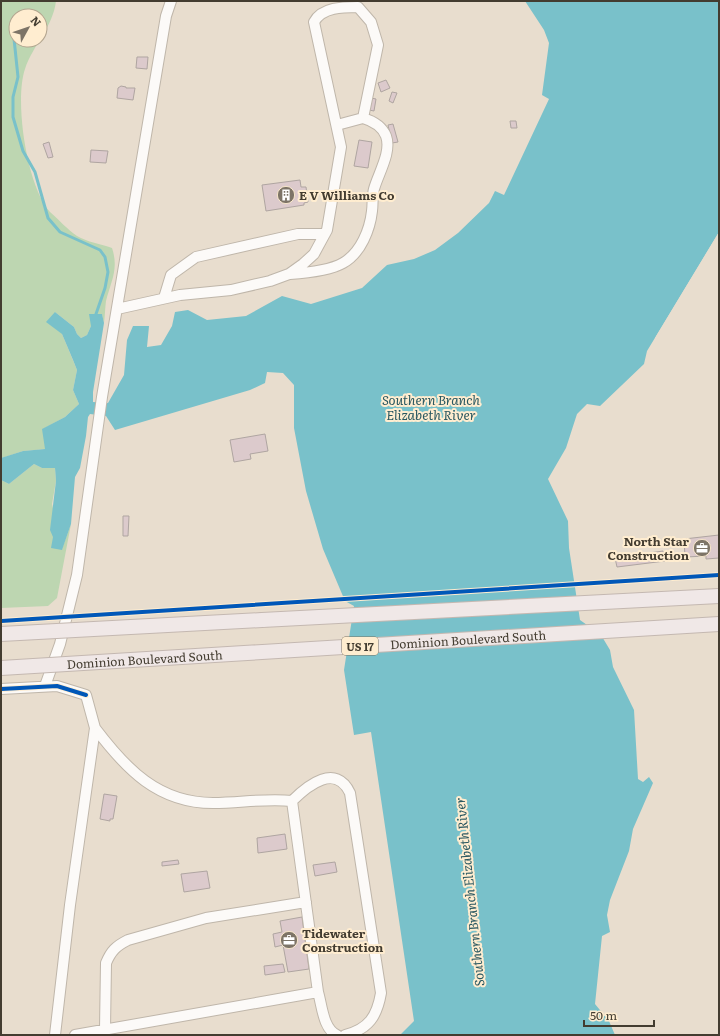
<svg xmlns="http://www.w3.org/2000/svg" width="720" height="1036" viewBox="0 0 720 1036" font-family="Literata,serif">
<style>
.green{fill:#bdd6b1;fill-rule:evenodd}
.water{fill:#79c1ca}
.pier{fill:#e8ddce}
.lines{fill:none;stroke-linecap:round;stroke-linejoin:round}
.stream{stroke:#79c1ca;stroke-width:3}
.building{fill:#dccacc;stroke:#afa5a1}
.minor-casing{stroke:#bfb6aa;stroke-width:12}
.highway-casing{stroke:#c4b8b1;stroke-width:16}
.minor{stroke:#fcfaf8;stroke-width:10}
.highway{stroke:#f0e8e7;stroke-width:14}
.highway-bridge-casing{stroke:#c4b8b1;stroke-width:16;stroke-linecap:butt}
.highway-bridge{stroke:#f0e8e7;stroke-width:14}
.cycleway-casing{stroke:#ffedd0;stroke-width:6}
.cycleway{stroke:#0057b8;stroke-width:4}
.labels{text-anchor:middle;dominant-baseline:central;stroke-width:4;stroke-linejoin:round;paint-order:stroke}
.shield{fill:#ffedd0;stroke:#7b7160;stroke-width:1}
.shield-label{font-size:11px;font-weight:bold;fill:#433c30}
.poi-label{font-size:12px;font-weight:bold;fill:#433c30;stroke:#ffedd0;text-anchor:start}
.street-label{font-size:12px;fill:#433c30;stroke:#ffedd0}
.water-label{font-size:13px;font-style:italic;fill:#295760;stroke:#ffedd0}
</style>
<rect width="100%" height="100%" fill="#e8ddce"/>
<path class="green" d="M1,1H56C53,27 33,45 25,69C14,101 27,187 50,212C58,219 68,230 77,236C87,242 101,244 112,248C119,269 111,281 106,301C105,308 105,316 104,323L102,314L91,326L87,335L81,338L77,334L74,327L55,312L62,334L77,370L73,390L79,404L65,417L43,429L46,449L23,451L2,458ZM16,16H40V40H16Z
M34,464L42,468H55L56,481L52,504L62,549L71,524L57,598L48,606L1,608V480L9,484Z"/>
<path class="water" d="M525,1H719V232L647,351L644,364L600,406L587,404L577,414L566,448L548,479L568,521L569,548L580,620L601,635L610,650L613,667L634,710L638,779L643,782L649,777L653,783L633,829L629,851L610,900L607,915L610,932L602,936L595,1004L609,1021L615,1035H400L414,1021L371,732L354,735L344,670L354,606L345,601L323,549L306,491L294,428V385L283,373L267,372L265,383L250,390L115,430L106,416L90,414L88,417L86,436L80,468L75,477L71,524L62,550L51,548L53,537L50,530L56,481L55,468H42L34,464L9,484L1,480V458L23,451L45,449L42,429L65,417L79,404L73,390L77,370L73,360L62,334L46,322L55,312L74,327L77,334L81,338L87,335L91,326L89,314H102L104,323L93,392V402L108,403L124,375L127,340L133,326H149L147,347L161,345L172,326L175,312L188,310L207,320L246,316L282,296L311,304L362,288L387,265L414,259L435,250L458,233L489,203L495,191L504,195L549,99L542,95L549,43L544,30Z"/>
<path class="pier" d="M719,232V236L657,339L655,338Z"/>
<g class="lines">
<path class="stream" d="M13,29L18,77L13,97V117L23,151L35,172L48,218L60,232L100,250L105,257L108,272L105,288L96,314"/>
</g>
<path class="building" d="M137,57H148L147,69L136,68Z
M386,80L390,88L381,92L378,83Z
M121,86L126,87V88H135L133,100L117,98L118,88Z
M392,92L397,93L393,103L389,101Z
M371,98L376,99L374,111L369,110Z
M510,121H516L517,128H511Z
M393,124L398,142L392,143L388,125Z
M359,140L372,142L368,168L354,166Z
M49,142L53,157L48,158L43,144Z
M91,150L108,151L106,163L90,162Z
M300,180L301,187H306L308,202L304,203V205L266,211L262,185Z
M265,434L268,451L250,454L251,459L234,462L230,440Z
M123,516H129L128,536H123Z
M719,535V558L706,559V556L685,557L684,539Z
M663,551L665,561L617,567L615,558Z
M104,794L117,796L113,819H110V821L100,819Z
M285,834L287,849L258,853L257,838Z
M178,860L179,864L162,866V862Z
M335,862L337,872L315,876L313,865Z
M207,871L210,888L184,892L181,874Z
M302,917L309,969L288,972L283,945L275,947L273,934L282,932L280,921Z
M283,964L285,972L265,975L264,966Z"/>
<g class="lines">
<defs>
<path id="minor" d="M290,274C306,273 329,271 343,263C361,253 370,229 372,211C373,204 372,196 374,189C378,174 392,152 386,136C382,126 373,121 363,118
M164,298L171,275L196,257L298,234H325
M117,309L180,295L231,290L270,281L289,274L303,264L314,254L327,230L341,147L314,22C322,7 343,7 358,7L371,22L378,45L363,118L337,125
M45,686L60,644L77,575L102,397L166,16L171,1
M1,689L57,686L86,695L95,728L70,905L55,1035
M292,801C308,785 336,763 350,793L381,993C377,1016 369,1029 345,1035
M318,992C322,1005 323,1029 337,1035
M105,1029L106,963C111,951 116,946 128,940L206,918L306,902
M75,1035L318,992L292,801C266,798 240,803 213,803C158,803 126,769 95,728"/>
<path id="highway" d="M262,620L719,596"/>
</defs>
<use href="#minor" class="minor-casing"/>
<use href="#highway" class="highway-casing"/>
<use href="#minor" class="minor"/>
<use href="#highway" class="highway"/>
<defs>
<g id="highway-bridge">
<path d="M1,634L262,620"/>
<path id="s1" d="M1,668L719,624"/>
</g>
</defs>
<use href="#highway-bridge" class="highway-bridge-casing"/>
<use href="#highway-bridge" class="highway-bridge"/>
<defs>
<path id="cycleway" d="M1,621L719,575
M1,689L57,686L86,695"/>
</defs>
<use href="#cycleway" class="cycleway-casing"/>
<use href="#cycleway" class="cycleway"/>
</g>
<defs>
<symbol id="building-disc" viewBox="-11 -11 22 22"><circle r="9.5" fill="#7d7467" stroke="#ffedd0"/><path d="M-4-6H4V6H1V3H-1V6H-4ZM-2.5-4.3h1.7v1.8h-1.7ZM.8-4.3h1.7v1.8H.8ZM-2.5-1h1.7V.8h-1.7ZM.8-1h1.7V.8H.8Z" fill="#fff"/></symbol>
<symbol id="office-disc" viewBox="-11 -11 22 22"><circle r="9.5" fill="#7d7467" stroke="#ffedd0"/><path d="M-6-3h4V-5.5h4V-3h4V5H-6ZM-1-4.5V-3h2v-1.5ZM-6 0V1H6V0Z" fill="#fff"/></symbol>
</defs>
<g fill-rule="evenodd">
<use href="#building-disc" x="276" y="185" width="20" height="20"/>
<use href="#office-disc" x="692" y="538" width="20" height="20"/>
<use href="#office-disc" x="279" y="930" width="20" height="20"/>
</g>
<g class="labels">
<rect class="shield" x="342" y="637" width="36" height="18" rx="3"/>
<g class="shield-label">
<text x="360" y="646">US 17</text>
</g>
<g class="poi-label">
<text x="299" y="195">E V Williams Co</text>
<text x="689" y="541" text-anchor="end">North Star<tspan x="689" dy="14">Construction</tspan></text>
<text x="302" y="933">Tidewater<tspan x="302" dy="14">Construction</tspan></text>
</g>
<g class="street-label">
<text stroke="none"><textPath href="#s1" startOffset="468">Dominion Boulevard South</textPath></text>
<text stroke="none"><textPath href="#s1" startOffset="144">Dominion Boulevard South</textPath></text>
</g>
<g class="water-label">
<text x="431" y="399">Southern Branch<tspan x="431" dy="15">Elizabeth River</tspan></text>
<text transform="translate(469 892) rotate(-96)">Southern Branch Elizabeth River</text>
</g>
</g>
<rect width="720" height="1036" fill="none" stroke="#433c30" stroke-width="4"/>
<g transform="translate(28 28) rotate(50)"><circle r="19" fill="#ffedd0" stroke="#b4a690"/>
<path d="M0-3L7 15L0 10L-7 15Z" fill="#7d7467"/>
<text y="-6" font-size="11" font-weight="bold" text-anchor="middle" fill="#433c30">N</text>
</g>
<path d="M584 1020v6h70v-6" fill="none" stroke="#433c30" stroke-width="2"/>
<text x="590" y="1020" font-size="12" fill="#433c30" stroke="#ffedd0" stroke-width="3" paint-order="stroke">50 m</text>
</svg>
